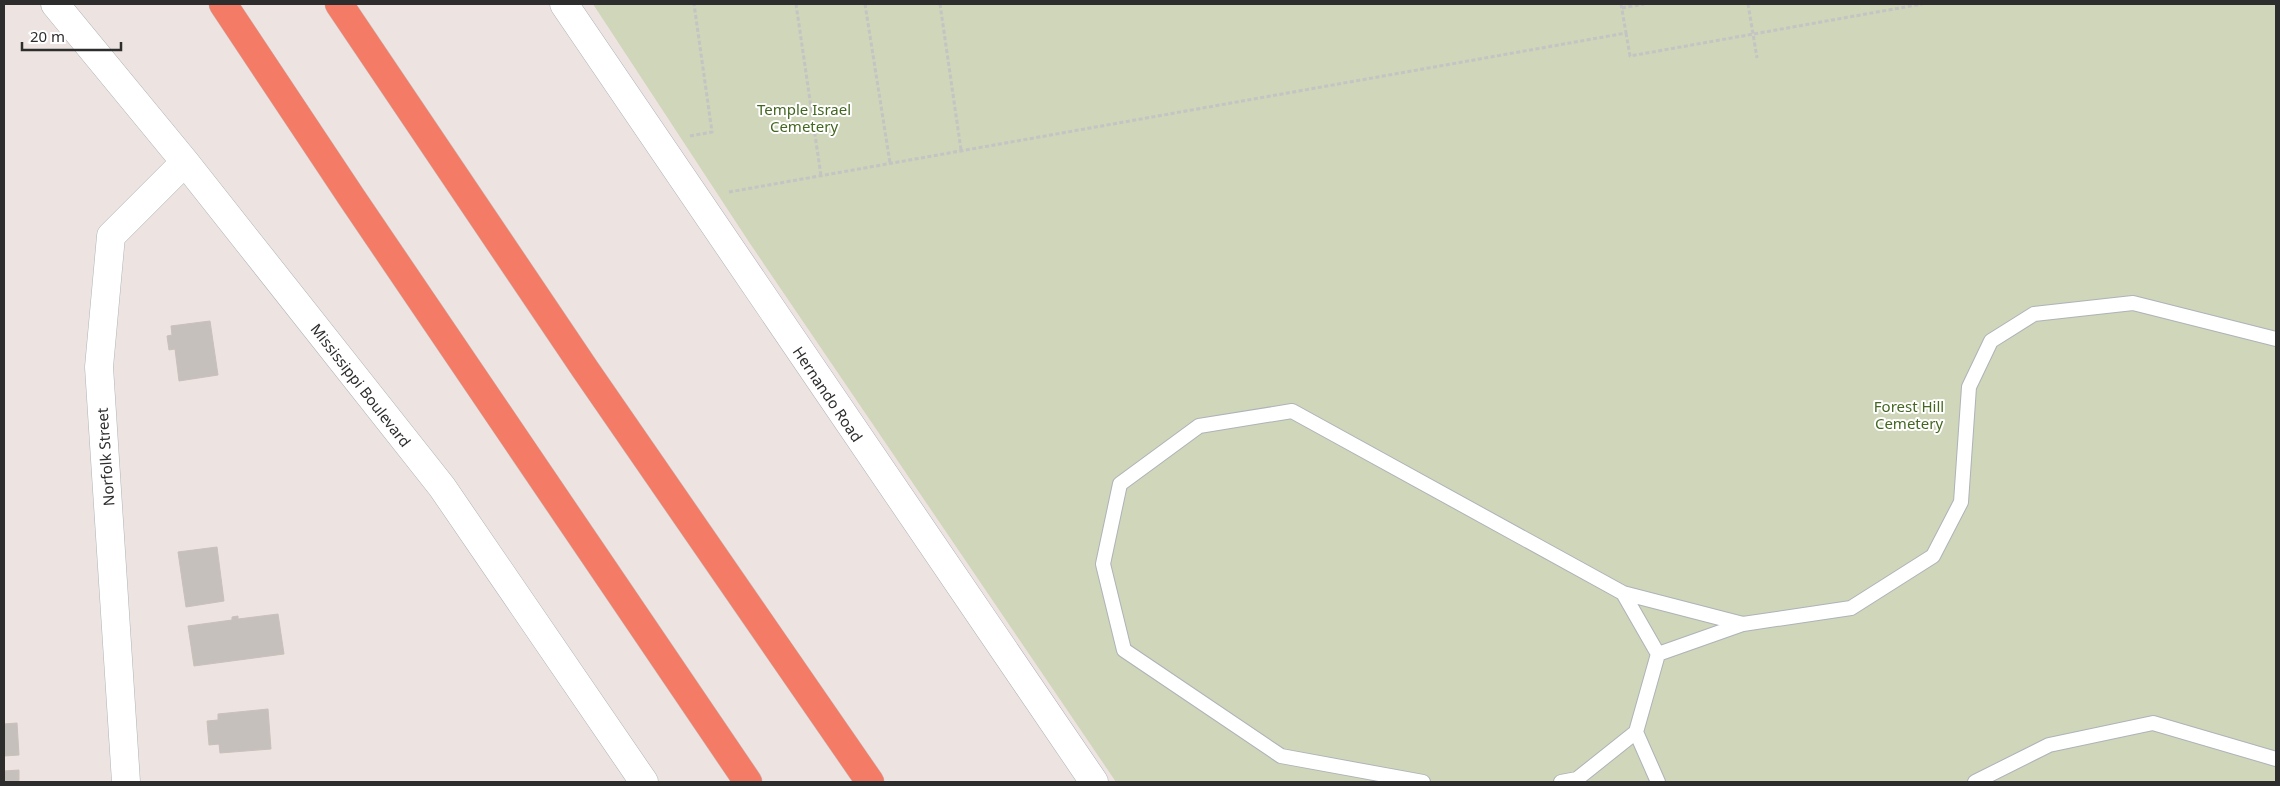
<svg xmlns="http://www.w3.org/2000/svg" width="2280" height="786" viewBox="0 0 2280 786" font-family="'Noto Sans',sans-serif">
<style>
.cemetery{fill:#cfd6b9}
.building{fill:#c6c0bc;stroke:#c9c0ba}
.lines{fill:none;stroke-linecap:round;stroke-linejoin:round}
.service-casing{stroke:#adb3b8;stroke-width:16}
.minor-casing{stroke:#adb3b8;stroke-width:29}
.tertiary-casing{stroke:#adb3b8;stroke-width:29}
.motorway-casing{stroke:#c4c4c4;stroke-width:29}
.path{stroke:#c4c4c4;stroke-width:3;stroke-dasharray:4 2.5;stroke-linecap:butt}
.service{stroke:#fff;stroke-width:14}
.minor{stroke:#fff;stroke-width:28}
.tertiary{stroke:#fff;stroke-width:28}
.motorway{stroke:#f47b65;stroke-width:28}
.labels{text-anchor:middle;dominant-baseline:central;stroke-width:4;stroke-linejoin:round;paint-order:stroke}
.park-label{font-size:15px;fill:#436720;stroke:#fff}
.street-label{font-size:15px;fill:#2d2d2d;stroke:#fff}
</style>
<rect width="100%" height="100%" fill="#ede4e1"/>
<path class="cemetery" d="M593,4H2276V782H1116L749,242Z"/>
<path class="building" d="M210,321L218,375L179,381L175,349L169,350L167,336L172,335L171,326Z
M217,547L224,601L186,607L178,552Z
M278,614L284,654L194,666L188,626L232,620V617L238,616V619Z
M268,709L271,749L220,753L219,744L209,745L207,721L218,720V714Z
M4,716V724L17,723L19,755L4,756Z
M19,770V782H4V771Z"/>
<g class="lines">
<defs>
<path id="service" d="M1623,593L1658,654
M1423,782L1281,756L1124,650L1103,564L1120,484L1199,426L1292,411L1623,593L1743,624L1851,608L1933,556L1961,502L1969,387L1991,341L2034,314L2133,303L2276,339
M1561,782L1577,779L1636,732
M1658,782L1636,732L1658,654L1743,624
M1975,782L2049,745L2153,723L2276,759"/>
<path id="minor" d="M55,4L185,162L442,487L644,782
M126,782L99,367L111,236L185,162"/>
<path id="tertiary" d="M564,4L1094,782"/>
<path id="motorway" d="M223,4L352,198L748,782
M339,4L585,369L870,782"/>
</defs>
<use href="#service" class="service-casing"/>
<use href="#minor" class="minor-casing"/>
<use href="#tertiary" class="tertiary-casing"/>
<use href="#motorway" class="motorway-casing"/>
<path class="path" d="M796,4L821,176
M865,4L890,163
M940,4L961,150
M1748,4L1757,58
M1622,8L1644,4
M1626,33L1630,56L1922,4
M690,136L712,132L694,4
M729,192L1626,33L1621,4"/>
<use href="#service" class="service"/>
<use href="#minor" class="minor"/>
<use href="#tertiary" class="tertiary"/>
<use href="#motorway" class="motorway"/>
</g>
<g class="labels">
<g class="park-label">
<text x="804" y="109">Temple Israel<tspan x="804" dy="17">Cemetery</tspan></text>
<text x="1909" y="406">Forest Hill<tspan x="1909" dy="17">Cemetery</tspan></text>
</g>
<g class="street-label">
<text transform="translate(361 385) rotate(52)">Mississippi Boulevard</text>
<text transform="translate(828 394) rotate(56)">Hernando Road</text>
<text transform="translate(105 457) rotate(-94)">Norfolk Street</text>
</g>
</g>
<rect width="2280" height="786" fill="none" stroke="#2d2d2d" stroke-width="10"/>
<path d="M22 42v8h99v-8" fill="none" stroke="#2d2d2d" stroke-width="2.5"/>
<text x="30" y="42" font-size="15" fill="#2d2d2d" stroke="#ffffff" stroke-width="4" paint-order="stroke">20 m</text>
</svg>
